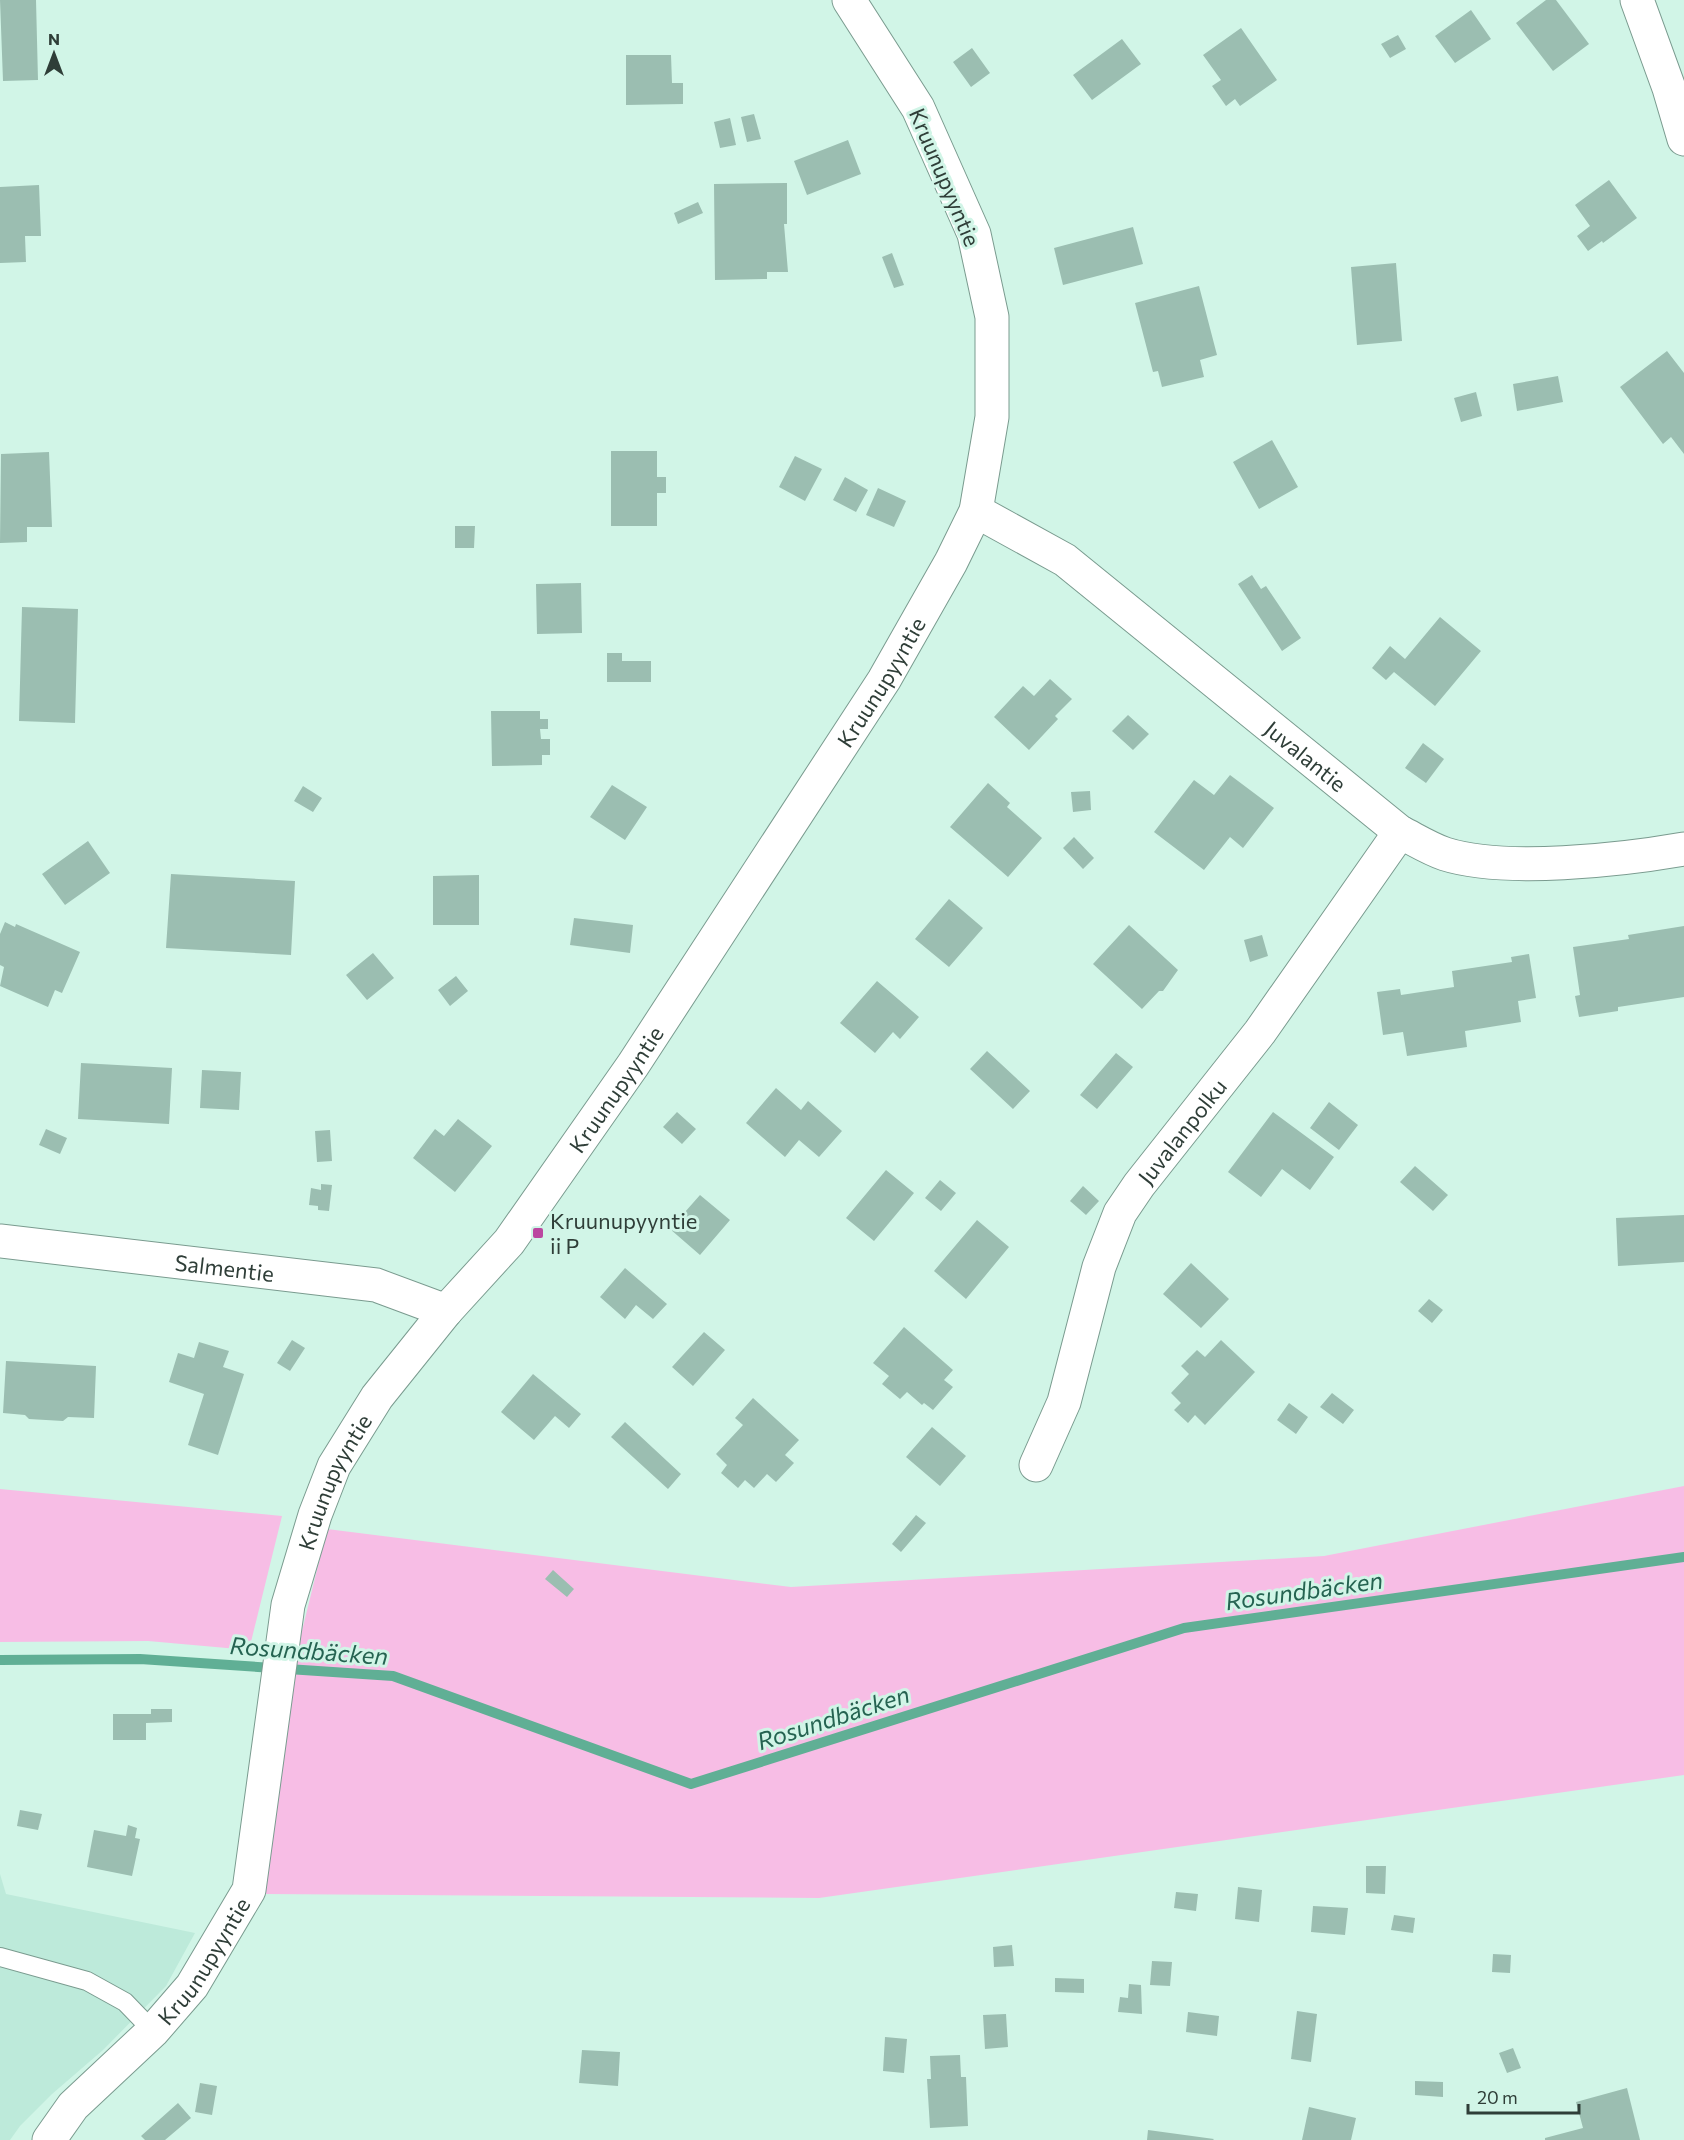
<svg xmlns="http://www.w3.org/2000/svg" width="1684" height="2140" viewBox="0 0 1684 2140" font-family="Commissioner,sans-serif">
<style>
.built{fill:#bdeada}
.green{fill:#f7bde5}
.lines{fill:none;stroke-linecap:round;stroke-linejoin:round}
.stream{stroke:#60af95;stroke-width:10}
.building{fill:#9bbeb1}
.service-casing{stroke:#7a9b8f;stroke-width:20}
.minor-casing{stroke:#7a9b8f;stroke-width:35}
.tertiary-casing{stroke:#7a9b8f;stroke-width:35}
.service{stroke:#fff;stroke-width:18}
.minor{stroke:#fff;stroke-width:33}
.tertiary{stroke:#fff;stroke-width:33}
.poi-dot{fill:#bb47a0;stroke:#d1f5e7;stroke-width:2}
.labels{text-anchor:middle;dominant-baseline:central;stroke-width:6;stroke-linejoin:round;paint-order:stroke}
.street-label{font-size:22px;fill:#2f3e38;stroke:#d1f5e7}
.poi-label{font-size:22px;fill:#2f3e38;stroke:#d1f5e7;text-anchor:start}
.water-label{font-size:24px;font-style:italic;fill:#256351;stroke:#d1f5e7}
</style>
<rect width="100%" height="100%" fill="#d1f5e7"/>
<path class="built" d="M0,1874L6,1894L195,1933L166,1986L103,2050L52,2094L20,2126L10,2140H0Z"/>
<path class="green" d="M1684,1486V1775L819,1898L265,1894L301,1635L327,1529L791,1587L1324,1556Z
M0,1489L282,1516L249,1650L148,1641L0,1642Z"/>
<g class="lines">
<path class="stream" d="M0,1660L140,1659L393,1676L691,1784L1184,1628L1684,1557"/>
</g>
<path class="building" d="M0,0H36L38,80L3,81Z
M1546,0H1556L1589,44L1553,71L1516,23Z
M1471,10L1491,39L1455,63L1435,36Z
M1241,28L1277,80L1240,106L1235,99L1226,106L1212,86L1221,80L1203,55Z
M1398,35L1406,49L1390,58L1381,44Z
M1122,39L1141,64L1092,100L1073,75Z
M972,48L990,73L971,87L953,62Z
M626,55H671L672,83H683V104L626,105Z
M754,114L761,139L747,142L741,117Z
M730,118L736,145L720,148L714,122Z
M848,140L861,174L807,195L794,161Z
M1609,180L1637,218L1603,243L1602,241L1588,251L1577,236L1590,226L1575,205Z
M787,183V224H784L788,272H767V279L715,280L714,184Z
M39,185L41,236H25L26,262L0,263V187Z
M698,202L703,213L678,224L674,213Z
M1133,227L1143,264L1063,285L1054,248Z
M892,253L904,285L894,288L882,257Z
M1396,263L1402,341L1357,345L1351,267Z
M1199,286L1217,355L1200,360L1204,377L1162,387L1158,371L1153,372L1135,303Z
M1667,351L1684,373V454L1671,437L1663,444L1620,387Z
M1558,376L1563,402L1517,411L1513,384Z
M1476,392L1482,416L1461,422L1454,398Z
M1272,440L1298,487L1259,509L1233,462Z
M611,451H657V477H666V493H657V526H611Z
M49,452L52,527H27V542L0,543L1,454Z
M795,456L822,469L805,501L779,487Z
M845,477L868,490L856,512L833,500Z
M878,488L906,501L894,527L866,515Z
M455,526H475L474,548H455Z
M1252,575L1261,589L1266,586L1301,638L1282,651L1238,584Z
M581,583L582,633L537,634L536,584Z
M22,607L78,609L75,723L19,721Z
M1440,617L1481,651L1435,706L1394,672L1386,680L1372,668L1390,646L1405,659Z
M607,653H622V661H651V682H607Z
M1050,679L1072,699L1055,716L1058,719L1029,750L994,717L1023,686L1034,696Z
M491,711H540V719H548V729H540L541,739H550V755H542V765L492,766Z
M1128,715L1149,734L1133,750L1112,731Z
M1423,743L1444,759L1426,783L1405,768Z
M1230,775L1274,808L1243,848L1230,837L1204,870L1154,832L1194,780L1214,795Z
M988,783L1010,803L1007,807L1042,838L1008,877L950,827Z
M612,785L647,807L625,840L590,817Z
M303,786L322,798L313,812L294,801Z
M1090,791L1091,810L1073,812L1071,792Z
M1074,837L1094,858L1083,869L1063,848Z
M88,841L110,873L65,905L42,874Z
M171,874L295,881L291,955L166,948Z
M479,875V925H433V876Z
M949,899L983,928L949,967L915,939Z
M574,918L633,925L630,953L570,945Z
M5,922L15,927L16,924L80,952L62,993L55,990L48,1007L0,986L4,967L0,965V934Z
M1129,925L1178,970L1163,991H1159L1142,1009L1093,964Z
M1684,926V997L1618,1007V1011L1579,1017L1575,996L1580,995L1573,947L1629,939L1628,935Z
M1262,935L1268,956L1250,962L1244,940Z
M373,953L394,978L367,1000L346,975Z
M1529,954L1536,998L1518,1001L1521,1022L1465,1031L1467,1047L1407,1056L1403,1032L1383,1035L1377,992L1400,989L1401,995L1454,987L1452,971L1512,962L1511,957Z
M456,976L468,991L450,1006L438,990Z
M877,981L919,1017L900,1039L893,1032L875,1053L840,1023Z
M987,1051L1030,1091L1013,1109L970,1069Z
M1116,1053L1133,1067L1097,1109L1080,1095Z
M81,1063L172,1068L169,1124L78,1119Z
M202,1070L241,1072L239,1110L200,1108Z
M776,1088L801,1110L808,1101L842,1131L819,1157L799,1140L785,1157L746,1123Z
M1329,1102L1358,1125L1339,1150L1310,1128Z
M677,1112L696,1129L682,1144L663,1127Z
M1273,1112L1334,1157L1310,1190L1282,1169L1261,1197L1228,1172Z
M458,1119L492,1146L455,1192L413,1158L435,1129L444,1136Z
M46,1129L67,1138L60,1154L39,1145Z
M330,1130L332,1161L317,1162L315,1131Z
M1415,1166L1448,1195L1433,1211L1400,1182Z
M886,1170L914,1193L874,1241L846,1218Z
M940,1180L956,1193L941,1211L925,1198Z
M321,1184L332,1185L329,1211L318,1210V1206L309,1205L311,1188L321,1190Z
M1083,1186L1099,1201L1086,1215L1070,1201Z
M700,1195L730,1220L700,1255L670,1229Z
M1684,1215V1262L1618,1266L1616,1218Z
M977,1220L1009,1247L966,1299L934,1271Z
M1191,1263L1229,1299L1201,1328L1163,1294Z
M625,1268L667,1304L653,1319L636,1305L625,1319L600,1297Z
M1429,1299L1443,1310L1432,1323L1418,1311Z
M904,1327L953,1370L944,1380L953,1387L933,1410L924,1403L922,1405L907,1392L900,1399L882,1384L889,1376L873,1363Z
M704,1332L725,1350L693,1386L672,1367Z
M292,1340L305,1348L290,1371L277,1363Z
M1221,1340L1255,1372L1205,1425L1195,1415L1188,1423L1174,1410L1181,1403L1171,1393L1189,1374L1181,1366L1197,1350L1205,1357Z
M199,1342L229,1351L223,1367L244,1374L218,1455L188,1445L204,1394L169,1382L178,1353L194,1358Z
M6,1361L96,1366L94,1418L68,1417L63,1421L29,1419L25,1415L3,1413Z
M533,1374L581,1414L569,1428L555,1416L534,1440L501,1412Z
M1332,1393L1354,1410L1343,1424L1320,1407Z
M753,1398L799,1440L785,1455L794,1463L776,1482L767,1474L754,1488L745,1480L738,1488L721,1473L727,1465L716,1454L743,1425L735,1418Z
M1289,1403L1308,1417L1296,1434L1277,1420Z
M625,1422L681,1474L668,1489L611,1437Z
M932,1427L966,1456L940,1486L906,1457Z
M916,1515L926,1523L901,1552L892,1544Z
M553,1570L574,1589L567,1597L545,1579Z
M151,1709H172V1722L146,1723V1740H113V1714H151Z
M20,1810L42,1814L38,1830L17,1826Z
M128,1825L137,1828L135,1838L140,1839L132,1876L87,1867L94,1830L126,1836Z
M1366,1866H1386L1385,1894L1366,1893Z
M1238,1887L1262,1890L1259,1922L1235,1919Z
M1176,1892L1198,1894L1196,1911L1174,1908Z
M1313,1906L1348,1908L1345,1935L1311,1932Z
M1394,1915L1415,1918L1413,1933L1391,1930Z
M1012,1945L1014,1966L994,1967L993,1947Z
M1493,1954L1511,1955L1510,1973L1492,1972Z
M1152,1961L1172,1962L1170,1986L1150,1985Z
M1055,1978L1084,1979V1993L1055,1992Z
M1129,1984L1141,1985L1142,2014L1118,2012L1120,1997L1128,1998Z
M1297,2011L1317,2014L1311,2062L1291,2059Z
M1188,2012L1219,2016L1217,2036L1186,2032Z
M1006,2014L1008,2047L985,2049L983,2015Z
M885,2037L907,2039L904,2073L883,2071Z
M1513,2048L1521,2068L1507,2073L1499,2053Z
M582,2050L620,2052L618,2086L579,2083Z
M960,2055L961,2077H966L968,2126L930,2128L927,2079H931L930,2056Z
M1415,2081L1443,2082V2097L1415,2095Z
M200,2083L217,2086L212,2115L195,2112Z
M1627,2088L1640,2140H1545V2138L1583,2128L1576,2102Z
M178,2103L191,2118L165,2140H145L141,2136Z
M1309,2107L1356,2118L1351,2140H1302Z
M1148,2130L1214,2139L1213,2140H1147Z"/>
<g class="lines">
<defs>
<path id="service" d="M0,1957L87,1981L125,2002L153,2031"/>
<g id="minor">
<path d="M1637,0L1669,88L1684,139"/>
<path id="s1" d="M976,511L1065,560L1400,832C1414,839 1430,849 1445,854C1505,873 1621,860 1684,849"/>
<path id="s2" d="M0,1241L376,1285L446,1311"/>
<path id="s3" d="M1036,1465L1064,1402L1099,1267L1120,1213L1139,1185L1260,1032L1400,832"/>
</g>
<g id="tertiary">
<path id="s4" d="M49,2140L73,2106L153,2031L192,1986L249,1890L288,1605L315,1515L334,1466L377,1397L446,1311L509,1242L633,1065L884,680L951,562L976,511L992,417V317L974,234L918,108L849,0"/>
</g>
</defs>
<use href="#service" class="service-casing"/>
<use href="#minor" class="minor-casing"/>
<use href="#tertiary" class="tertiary-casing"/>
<use href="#service" class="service"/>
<use href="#minor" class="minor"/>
<use href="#tertiary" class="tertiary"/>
</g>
<rect class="poi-dot" x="532" y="1227" width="12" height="12" rx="3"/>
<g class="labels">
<g class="street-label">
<text transform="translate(945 177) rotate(67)">Kruunupyyntie</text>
<text stroke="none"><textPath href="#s4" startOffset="1714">Kruunupyyntie</textPath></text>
<text stroke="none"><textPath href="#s1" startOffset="412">Juvalantie</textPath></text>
<text stroke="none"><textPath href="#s4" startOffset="1228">Kruunupyyntie</textPath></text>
<text stroke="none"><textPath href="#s3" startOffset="369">Juvalanpolku</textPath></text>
<text stroke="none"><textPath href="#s2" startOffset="226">Salmentie</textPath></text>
<text stroke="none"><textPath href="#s4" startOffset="742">Kruunupyyntie</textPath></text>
<text stroke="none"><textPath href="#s4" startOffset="238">Kruunupyyntie</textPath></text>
</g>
<g class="poi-label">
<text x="550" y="1220">Kruunupyyntie<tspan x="550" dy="25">ii P</tspan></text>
</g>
<g class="water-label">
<text transform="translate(1304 1590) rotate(-8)">Rosundbäcken</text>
<text transform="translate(309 1650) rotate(4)">Rosundbäcken</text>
<text transform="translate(833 1717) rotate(-18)">Rosundbäcken</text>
</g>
</g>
<g transform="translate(54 54)" stroke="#d1f5e7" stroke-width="4.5" paint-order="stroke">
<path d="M0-4.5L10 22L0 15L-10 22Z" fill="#2f3e38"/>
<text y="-9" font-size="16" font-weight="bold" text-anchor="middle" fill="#2f3e38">N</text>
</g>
<path d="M1468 2104v9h111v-9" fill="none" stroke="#2f3e38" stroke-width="3"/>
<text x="1477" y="2104" font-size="18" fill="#2f3e38" stroke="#d1f5e7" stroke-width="4.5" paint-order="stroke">20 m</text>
</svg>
